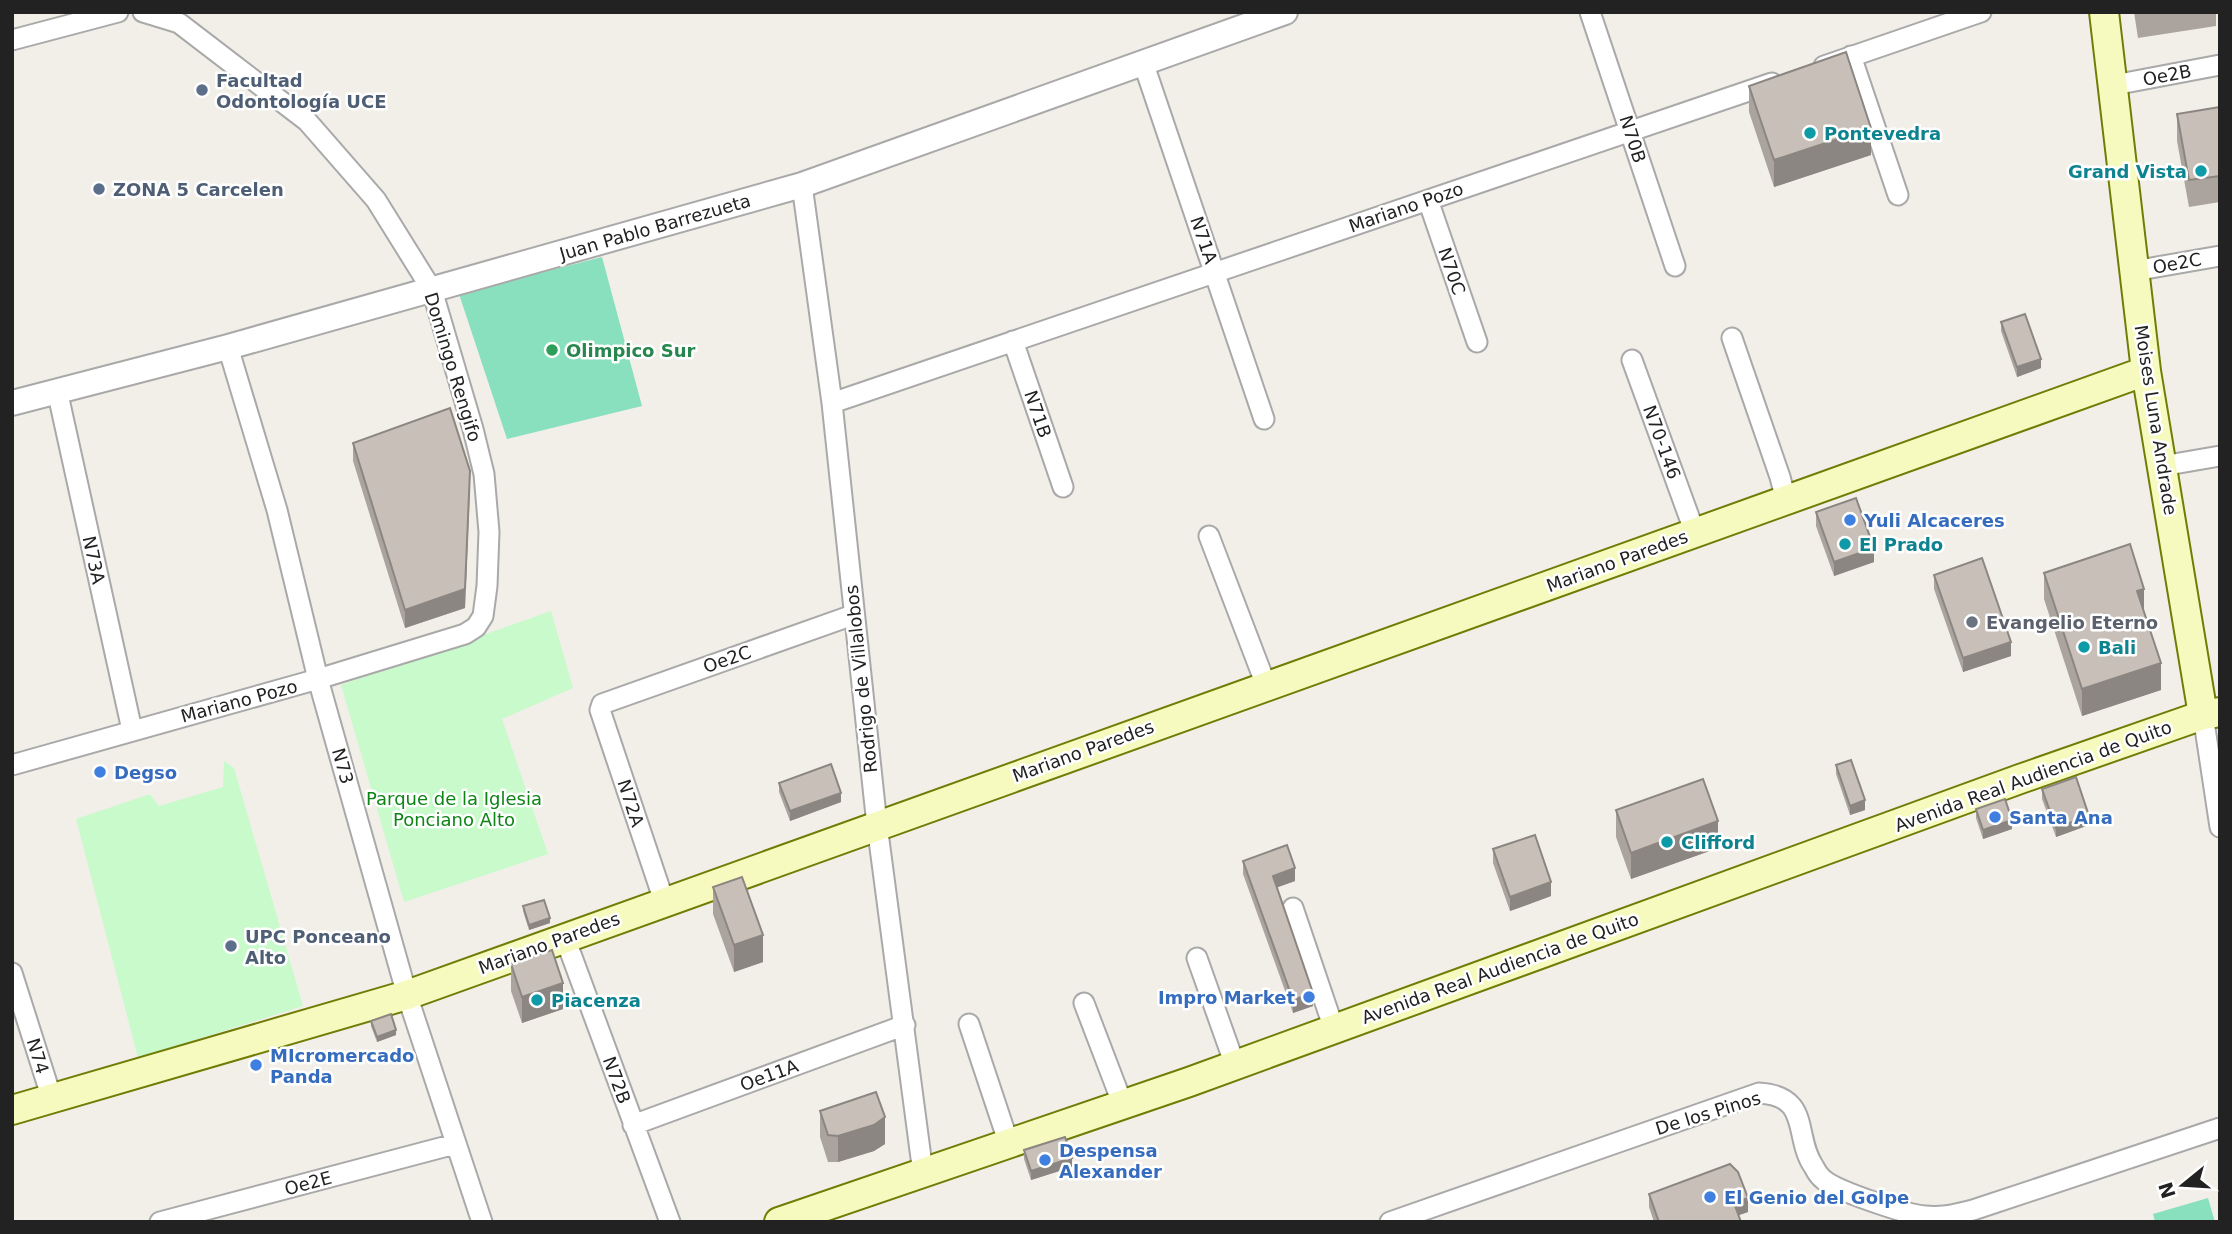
<svg xmlns="http://www.w3.org/2000/svg" width="2232" height="1234" viewBox="0 0 2232 1234" font-family="'DejaVu Sans',sans-serif">
<style>
.park{fill:#c8facc}
.pitch{fill:#88e0be}
.lines{fill:none;stroke-linecap:round;stroke-linejoin:round}
.minor-casing{stroke:#a9a9a9;stroke-width:23}
.tertiary-casing{stroke:#a9a9a9;stroke-width:28}
.secondary-casing{stroke:#707d05;stroke-width:32}
.minor{stroke:#fff;stroke-width:19}
.tertiary{stroke:#fff;stroke-width:24}
.secondary{stroke:#f7fabf;stroke-width:28}
.wall{fill:#aba49e}
.shaded-wall{fill:#8b8681}
.building{fill:#c7bfb8;stroke:#8b8681;stroke-width:2}
.service-dot{fill:#5c6f8a;stroke:#fff;stroke-width:2.5}
.culture-dot{fill:#0f9aa8;stroke:#fff;stroke-width:2.5}
.leisure-dot{fill:#2e9e5b;stroke:#fff;stroke-width:2.5}
.shop-dot{fill:#3f7fe0;stroke:#fff;stroke-width:2.5}
.worship-dot{fill:#6b7280;stroke:#fff;stroke-width:2.5}
.labels{text-anchor:middle;dominant-baseline:central;stroke-width:5;stroke-linejoin:round;paint-order:stroke}
.street-label{font-size:18px;fill:#222;stroke:#fff}
.service-label{font-size:18px;font-weight:bold;fill:#4e5e75;stroke:#fff;text-anchor:start}
.culture-label{font-size:18px;font-weight:bold;fill:#0d838f;stroke:#fff;text-anchor:start}
.leisure-label{font-size:18px;font-weight:bold;fill:#27864d;stroke:#fff;text-anchor:start}
.shop-label{font-size:18px;font-weight:bold;fill:#366cbe;stroke:#fff;text-anchor:start}
.worship-label{font-size:18px;font-weight:bold;fill:#5b616d;stroke:#fff;text-anchor:start}
.park-label{font-size:18px;fill:#0c8416;stroke:#fff}
</style>
<rect width="100%" height="100%" fill="#f2efe9"/>
<path class="park" d="M551,611L573,688L502,719L548,854L404,902L341,685Z
M224,761L234,768L303,1006L138,1058L76,819L150,794L159,806L223,787Z"/>
<path class="pitch" d="M602,257L642,406L507,439L459,294Z
M2208,1198L2215,1222H2155L2153,1214Z"/>
<g class="lines">
<defs>
<path id="minor" d="M1590,12L1675,266
M12,40L118,12
M1851,56L1898,195
M1143,62L1264,419
M1824,66L1981,12
M2114,85L2220,65
M802,185L832,403L877,825L923,1173
M1428,200L1477,342
M2134,271L2220,256
M1732,338L1780,477L1786,500
M1013,341L1063,487
M228,347L277,510L318,679L407,995L482,1222
M1632,360L1695,533
M57,390L132,730
M832,403L1772,83
M2162,466L2220,456
M1209,536L1266,685
M2203,715L2220,827
M12,765L318,679L465,634L476,627L483,616L487,586L489,532L484,474L473,429L432,290L376,200L307,121L179,23L143,12
M664,901L600,710L602,704L853,615
M1293,908L1334,1029
M565,938L670,1222
M1197,958L1235,1065
M12,973L52,1099
M1084,1003L1123,1105
M969,1024L1009,1144
M633,1125L905,1025
M160,1222L455,1144
M1390,1222L1759,1093C1812,1096 1793,1137 1814,1167C1816,1171 1820,1177 1824,1180C1837,1191 1908,1215 1925,1216C1942,1218 1956,1214 1973,1210L2220,1128"/>
<path id="tertiary" d="M12,403L228,347L802,185L1285,12"/>
<path id="secondary" d="M2104,12L2146,371L2203,715
M12,1110L407,995L2146,371
M779,1222L1189,1082L2020,779L2203,715L2220,712"/>
</defs>
<use href="#minor" class="minor-casing"/>
<use href="#tertiary" class="tertiary-casing"/>
<use href="#secondary" class="secondary-casing"/>
<use href="#minor" class="minor"/>
<use href="#tertiary" class="tertiary"/>
<use href="#secondary" class="secondary"/>
</g>
<path class="wall" d="M2134,12H2216V26L2138,38Z
M1749,86L1871,155L1774,187L1749,112Z
M2220,107V202L2189,207L2177,141V114Z
M2001,322L2041,368L2017,377L2001,331Z
M353,443L470,489L465,608L405,628L353,461Z
M1816,512L1874,562L1834,576L1816,526Z
M2044,573L2161,690L2082,716L2044,599Z
M1934,575L2011,656L1963,672L1934,589Z
M1836,765L1865,810L1850,815L1836,774Z
M779,783L841,802L790,821L779,792Z
M2042,789L2089,825L2056,837L2042,799Z
M1976,809L2012,829L1983,839L1976,818Z
M1616,810L1718,848L1631,879L1616,837Z
M1493,849L1551,896L1510,911L1493,863Z
M1243,861L1295,881L1276,887L1313,1006L1293,1013L1243,874Z
M713,887L763,962L734,972L713,914Z
M523,906L550,923L529,930L523,911Z
M511,964L563,1009L522,1023L511,991Z
M371,1021L396,1035L377,1042L371,1026Z
M820,1111L885,1144L874,1151L838,1162H828L820,1137Z
M1024,1150L1072,1167L1031,1180L1024,1159Z
M1649,1194L1748,1212L1738,1215L1741,1222H1654L1649,1207Z"/>
<path class="shaded-wall" d="M1871,128V155L1774,187V160Z
M2041,359V368L2017,377V367Z
M470,471L465,608L405,628V610Z
M1874,548V562L1834,576V562Z
M2144,589V615L2137,591Z
M2011,642V656L1963,672V658Z
M2161,663V690L2082,716V689Z
M841,793V802L790,821V811Z
M1865,800V810L1850,815V806Z
M2089,816V825L2056,837V828Z
M2012,820V829L1983,839V830Z
M1718,821V848L1631,879V853Z
M1295,868V881L1273,889V876Z
M1551,882V896L1510,911V897Z
M550,918V923L529,930V925Z
M763,935V962L734,972V945Z
M563,983V1009L522,1023V997Z
M1313,993V1006L1293,1013V1000Z
M396,1030V1035L377,1042V1037Z
M885,1117V1144L874,1151L838,1162V1136Z
M1072,1158V1167L1031,1180V1171Z
M1748,1198V1212L1734,1217V1203Z"/>
<path class="building" d="M1846,52L1871,128L1774,160L1749,86Z
M2220,107V176L2189,180L2177,114Z
M2025,314L2041,359L2017,367L2001,322Z
M450,408L470,471L465,589L405,610L353,443Z
M1856,498L1874,548L1834,562L1816,512Z
M2130,544L2144,589L2137,591L2161,663L2082,689L2044,573Z
M1982,558L2011,642L1963,658L1934,575Z
M1851,760L1865,800L1850,806L1836,765Z
M831,764L841,793L790,811L779,783Z
M2076,777L2089,816L2056,828L2042,789Z
M1703,779L1718,821L1631,853L1616,810Z
M2005,799L2012,820L1983,830L1976,809Z
M1535,835L1551,882L1510,897L1493,849Z
M1287,845L1295,868L1273,876L1313,993L1293,1000L1243,861Z
M742,877L763,935L734,945L713,887Z
M544,900L550,918L529,925L523,906Z
M552,950L563,983L522,997L511,964Z
M391,1014L396,1030L377,1037L371,1021Z
M876,1092L885,1117L874,1125L838,1136L828,1135L820,1111Z
M1065,1137L1072,1158L1031,1171L1024,1150Z
M1730,1164L1738,1172L1748,1198L1734,1203L1741,1222H1659L1649,1194Z"/>
<g class="service-dot">
<circle cx="202" cy="90" r="7"/>
<circle cx="99" cy="189" r="7"/>
<circle cx="231" cy="946" r="7"/>
</g>
<g class="culture-dot">
<circle cx="1810" cy="133" r="7"/>
<circle cx="2201" cy="171" r="7"/>
<circle cx="1845" cy="544" r="7"/>
<circle cx="2084" cy="647" r="7"/>
<circle cx="1667" cy="842" r="7"/>
<circle cx="537" cy="1000" r="7"/>
</g>
<circle class="leisure-dot" cx="552" cy="350" r="7"/>
<g class="shop-dot">
<circle cx="1850" cy="520" r="7"/>
<circle cx="100" cy="772" r="7"/>
<circle cx="1995" cy="817" r="7"/>
<circle cx="1309" cy="997" r="7"/>
<circle cx="256" cy="1065" r="7"/>
<circle cx="1045" cy="1160" r="7"/>
<circle cx="1710" cy="1197" r="7"/>
</g>
<circle class="worship-dot" cx="1972" cy="622" r="7"/>
<g class="labels">
<g class="street-label">
<text transform="translate(2167 75) rotate(-11)">Oe2B</text>
<text transform="translate(1633 139) rotate(72)">N70B</text>
<text transform="translate(1406 207) rotate(-19)">Mariano Pozo</text>
<text transform="translate(655 227) rotate(-16)">Juan Pablo Barrezueta</text>
<text transform="translate(1204 240) rotate(71)">N71A</text>
<text transform="translate(2177 263) rotate(-10)">Oe2C</text>
<text transform="translate(1452 271) rotate(71)">N70C</text>
<text transform="translate(453 367) rotate(73)">Domingo Rengifo</text>
<text transform="translate(1038 414) rotate(71)">N71B</text>
<text transform="translate(2156 420) rotate(81)">Moises Luna Andrade</text>
<text transform="translate(1662 442) rotate(70)">N70-146</text>
<text transform="translate(94 560) rotate(78)">N73A</text>
<text transform="translate(1617 561) rotate(-20)">Mariano Paredes</text>
<text transform="translate(727 659) rotate(-19)">Oe2C</text>
<text transform="translate(861 679) rotate(-96)">Rodrigo de Villalobos</text>
<text transform="translate(239 701) rotate(-15)">Mariano Pozo</text>
<text transform="translate(1083 751) rotate(-20)">Mariano Paredes</text>
<text transform="translate(343 766) rotate(74)">N73</text>
<text transform="translate(2033 776) rotate(-20)">Avenida Real Audiencia de Quito</text>
<text transform="translate(631 803) rotate(72)">N72A</text>
<text transform="translate(549 943) rotate(-20)">Mariano Paredes</text>
<text transform="translate(1500 968) rotate(-20)">Avenida Real Audiencia de Quito</text>
<text transform="translate(38 1056) rotate(73)">N74</text>
<text transform="translate(769 1075) rotate(-20)">Oe11A</text>
<text transform="translate(617 1080) rotate(70)">N72B</text>
<text transform="translate(1708 1113) rotate(-17)">De los Pinos</text>
<text transform="translate(308 1183) rotate(-15)">Oe2E</text>
</g>
<g class="service-label">
<text x="216" y="80">Facultad<tspan x="216" dy="21">Odontología UCE</tspan></text>
<text x="113" y="189">ZONA 5 Carcelen</text>
<text x="245" y="936">UPC Ponceano<tspan x="245" dy="21">Alto</tspan></text>
</g>
<g class="culture-label">
<text x="1824" y="133">Pontevedra</text>
<text x="2187" y="171" text-anchor="end">Grand Vista</text>
<text x="1859" y="544">El Prado</text>
<text x="2098" y="647">Bali</text>
<text x="1681" y="842">Clifford</text>
<text x="551" y="1000">Piacenza</text>
</g>
<g class="leisure-label">
<text x="566" y="350">Olimpico Sur</text>
</g>
<g class="shop-label">
<text x="1864" y="520">Yuli Alcaceres</text>
<text x="114" y="772">Degso</text>
<text x="2009" y="817">Santa Ana</text>
<text x="1295" y="997" text-anchor="end">Impro Market</text>
<text x="270" y="1055">MIcromercado<tspan x="270" dy="21">Panda</tspan></text>
<text x="1059" y="1150">Despensa<tspan x="1059" dy="21">Alexander</tspan></text>
<text x="1724" y="1197">El Genio del Golpe</text>
</g>
<g class="worship-label">
<text x="1986" y="622">Evangelio Eterno</text>
</g>
<g class="park-label">
<text x="454" y="798">Parque de la Iglesia<tspan x="454" dy="21">Ponciano Alto</tspan></text>
</g>
</g>
<rect width="2232" height="1234" fill="none" stroke="#222222" stroke-width="28"/>
<g transform="translate(2183 1185) rotate(252)" stroke="#ffffff" stroke-width="5" paint-order="stroke">
<path d="M0-5L12 26L0 18L-12 26Z" fill="#222222"/>
<text y="-10" font-size="19" font-weight="bold" text-anchor="middle" fill="#222222">N</text>
</g>
</svg>
